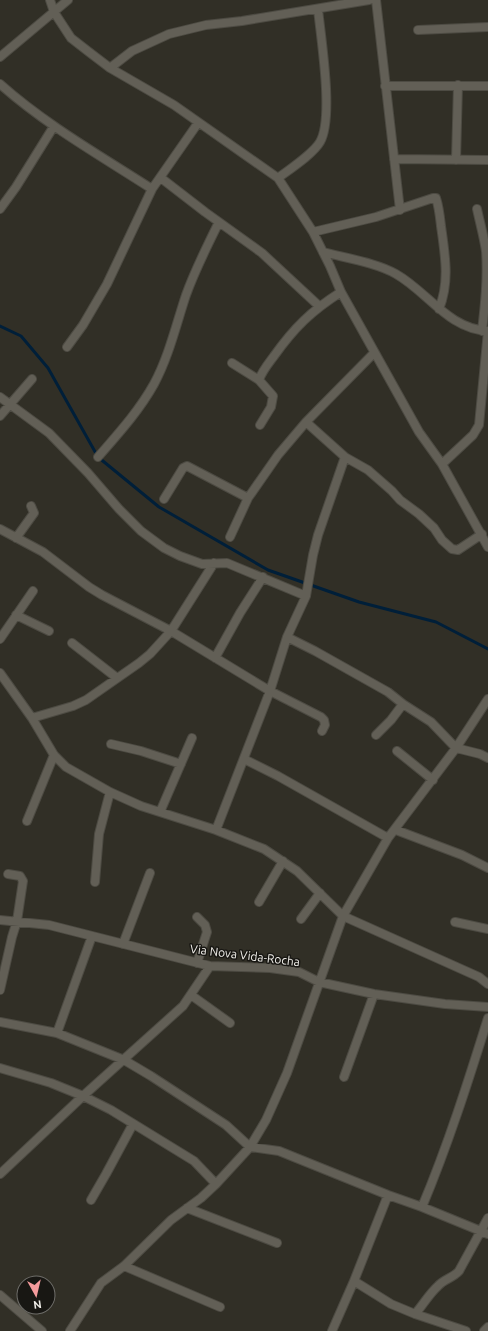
<svg xmlns="http://www.w3.org/2000/svg" width="488" height="1331" viewBox="0 0 488 1331" font-family="Ubuntu,sans-serif">
<style>
.lines{fill:none;stroke-linecap:round;stroke-linejoin:round}
.stream{stroke:#001f39;stroke-width:3}
.minor-casing{stroke:#4d4b43;stroke-width:10}
.minor{stroke:#625f56;stroke-width:8}
.labels{text-anchor:middle;dominant-baseline:central;stroke-width:3;stroke-linejoin:round;paint-order:stroke}
.street-label{font-size:12px;fill:#f0eee9;stroke:#181713}
</style>
<rect width="100%" height="100%" fill="#312f26"/>
<g class="lines">
<path class="stream" d="M0,326L21,336L48,368L98,457L159,507L268,570L359,602L436,622L488,649"/>
<defs>
<path id="minor" d="M50,0L54,12L71,38L89,52L110,68L174,105L278,178L313,232L330,266L341,292L419,432L442,464L488,547
M376,0L400,210
M418,30L488,27
M0,57L68,0
M110,68L132,51L169,34L206,25L242,21L369,0
M0,84C46,125 101,156 152,189
M385,86H488
M394,159L488,160
M456,160L458,85
M161,178L205,212L262,253L319,306
M278,178C290,169 313,154 320,142C334,118 321,39 318,9
M0,209L16,187L54,126
M477,209C480,223 484,237 486,251C488,278 485,305 482,331
M313,232L376,217L433,198H436C439,207 440,217 441,226C445,255 450,282 439,309
M323,252C346,258 377,263 396,274C428,292 448,329 488,331
M67,347L83,325L107,284L152,189L198,123
M232,363L259,380
M0,397L49,433L88,473L119,509L141,531L164,548L180,556L202,564L227,563L306,596
M0,416L32,379
M306,422L345,457L368,470L392,491L400,500L419,514L434,528L442,540L452,549L458,550L482,534
M260,425L271,407L273,396L259,380C262,371 268,364 274,356C294,328 311,311 341,292
M98,457C118,434 139,411 154,384C169,356 176,325 186,295C195,270 207,246 219,222
M442,464L473,435L479,425L488,331
M164,499L183,468L187,466L248,498
M0,529L43,552L89,587L102,595L171,631L214,563
M230,537L248,498L278,455L306,422L374,353
M16,538L34,513L31,506
M16,615L49,631
M287,637L315,651L388,692L403,704L431,722L456,748L480,754L488,758
M0,639L33,591
M72,643L117,678
M215,658L240,613L263,577
M0,673L32,718L54,755L66,767L110,792L141,806L216,830L264,849L297,871L343,916L479,977L488,984
M32,718L73,706L86,700L139,663L150,654L171,631L270,691L321,717L324,720L325,725L322,731
M376,735L391,720L403,704
M111,744L141,751L181,764
M397,751L433,780
M244,759L278,776L388,838
M160,812L192,738
M27,821L54,755
M216,830L270,691L287,637L306,596L313,555L318,535L345,457
M396,830L462,855L488,868
M95,882L99,834L110,792
M259,902L283,861
M301,919L320,893
M0,920L49,925L210,966L270,968L299,972L319,982L374,994L445,1004L488,1007
M455,922L488,929
M123,944L150,873
M197,963L207,932L205,925L197,917
M0,990L12,937L17,921L23,881L20,876L8,874
M191,995L230,1023
M0,1022L57,1033L124,1060L151,1076L226,1125L250,1147L279,1151L388,1195L422,1207L488,1234
M57,1033L92,936
M0,1068L51,1083L83,1096L111,1110L194,1161L216,1184
M344,1077L374,994
M0,1174L83,1096L183,1006L210,966
M91,1200L106,1174L133,1124
M422,1207C448,1145 468,1082 488,1018
M187,1208L277,1243
M124,1266L220,1307
M354,1281L391,1304L415,1314L466,1331
M0,1295L42,1331
M415,1314C423,1305 429,1294 438,1286C444,1279 453,1278 459,1271L488,1218
M70,1331L101,1283L124,1266L171,1220L201,1198L216,1184L250,1147L266,1120L287,1073L343,916L388,838L456,748L488,699
M332,1331L354,1281L388,1195
M484,1331L488,1327"/>
</defs>
<use href="#minor" class="minor-casing"/>
<use href="#minor" class="minor"/>
</g>
<g class="labels">
<g class="street-label">
<text transform="translate(245 955) rotate(7)">Via Nova Vida-Rocha</text>
</g>
</g>
<g transform="translate(36 1295) rotate(172)"><circle r="19" fill="#181713" stroke="#6e6d69"/>
<path d="M0-3L7 15L0 10L-7 15Z" fill="#f59b9c"/>
<text y="-6" font-size="11" font-weight="bold" text-anchor="middle" fill="#f0eee9">N</text>
</g>
</svg>
